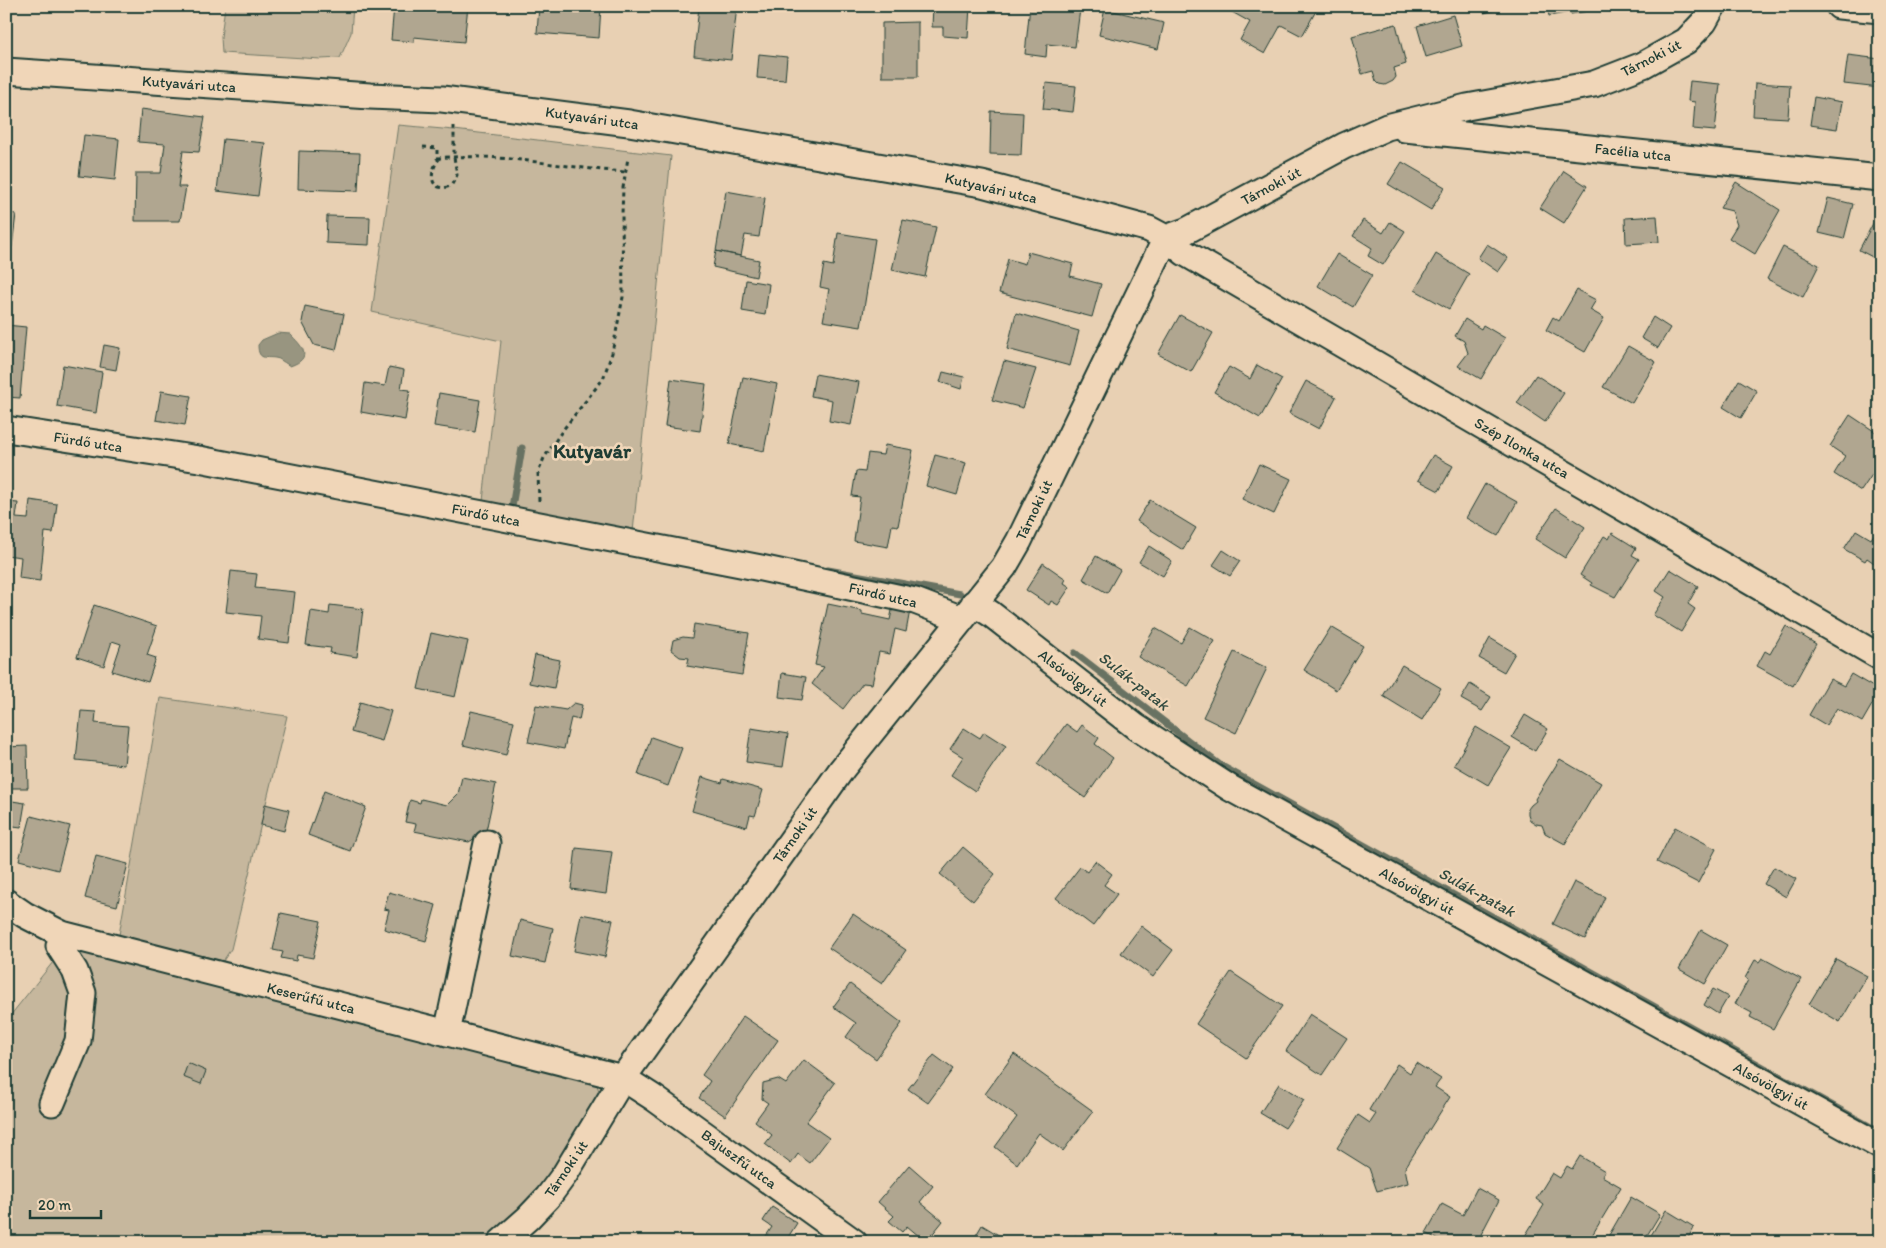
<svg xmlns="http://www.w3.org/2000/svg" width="1886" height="1248" viewBox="0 0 1886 1248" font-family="Itim,sans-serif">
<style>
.green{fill:#c6b79d;stroke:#727a68}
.water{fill:#989580;stroke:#687262}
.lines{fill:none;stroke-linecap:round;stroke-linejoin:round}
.stream{stroke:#687262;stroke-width:7}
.building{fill:#b0a690;stroke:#1f3d34}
.minor-casing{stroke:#1f3d34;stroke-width:29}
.path{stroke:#1f3d34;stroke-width:3;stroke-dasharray:4 4;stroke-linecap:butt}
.minor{stroke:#f0d6b8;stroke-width:25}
.labels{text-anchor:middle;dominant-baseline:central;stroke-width:5;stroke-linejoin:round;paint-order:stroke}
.street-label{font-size:15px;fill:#1f3d34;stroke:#f0d6b8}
.water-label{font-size:16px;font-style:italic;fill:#314a3f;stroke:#f0d6b8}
.district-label{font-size:20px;font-weight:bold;fill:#1f3d34;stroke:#f0d6b8}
</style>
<rect width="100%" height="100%" fill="#e8d0b3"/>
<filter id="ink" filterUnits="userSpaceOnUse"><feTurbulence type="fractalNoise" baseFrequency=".02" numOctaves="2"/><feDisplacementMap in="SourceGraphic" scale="10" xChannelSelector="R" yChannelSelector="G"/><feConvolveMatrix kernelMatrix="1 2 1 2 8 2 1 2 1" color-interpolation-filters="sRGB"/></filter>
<g filter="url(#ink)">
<path class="green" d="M225,6H353L351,33L340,58L321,59L222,53L221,37Z
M398,125L454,130L671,156L633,532L483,501L501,341L372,312Z
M160,698L287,716L231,949L223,961L119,935Z
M74,947L543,1070L597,1085L599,1091L594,1103C561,1156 535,1202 485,1242H6V1021L53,962Z"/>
<path class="water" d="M278,333L290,334C302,346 314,358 290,366C286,364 283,361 279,359C268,355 258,363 258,345L262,340Z"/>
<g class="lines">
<path class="stream" d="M511,513L522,448
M828,570L960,594
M1075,653L1220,765L1880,1132"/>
</g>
<path class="building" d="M394,6H468L464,42L414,37V42L391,40Z
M539,6H601L599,38L537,33Z
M699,6H737L731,60L694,56Z
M933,6H970L968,38L943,36V27H932Z
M1030,6H1060L1080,9L1075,47L1047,44L1046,57L1025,54Z
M1221,6H1312L1317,9L1302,36L1281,25L1265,54L1240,40L1250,22Z
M1482,6H1503V8L1484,13Z
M1547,6H1605L1606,8L1571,14V12L1549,16Z
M1105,9L1164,23L1158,49L1099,35Z
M1453,15L1462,46L1426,57L1417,26Z
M918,22V77H882V23Z
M1396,24L1406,64L1394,68L1396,77L1393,81L1385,85L1379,84L1376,81L1373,71L1362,74L1352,36Z
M759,54L787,57L785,80L757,78Z
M1848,55L1880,59V88L1844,84Z
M1690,81L1720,84L1715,131L1693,129L1695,102L1688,101Z
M1046,83L1076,86L1073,112L1043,109Z
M1755,83L1790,85L1788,118L1753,116Z
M1814,97L1842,102L1837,129L1810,125Z
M141,109L205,117L199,152L183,151L178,187H186L180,221H135L136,173H161L165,144L138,142Z
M991,111L1023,113L1021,155L990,154Z
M84,135L119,139L115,180L79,176Z
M223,139L265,143L258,196L217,191Z
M299,151L360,153L358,191L298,189Z
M1402,162L1445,187L1431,210L1388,184Z
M1564,171L1587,186L1564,223L1540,208Z
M1736,182L1780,210L1755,254L1729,238L1737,225L1732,211L1720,208Z
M726,191L765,198L759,237L745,235L741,256L716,251Z
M1828,198L1853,204L1844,239L1819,233Z
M1880,210V261L1859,250Z
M6,213L16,214L12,247L6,246Z
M327,216L370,217L369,245L326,243Z
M1657,216L1659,242L1626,244L1625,218Z
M903,220L936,227L925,277L892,270Z
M1363,220L1383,233L1390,222L1405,231L1383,265L1368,256L1372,248L1353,236Z
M838,233L875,239L861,327L823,321L829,289L820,287L824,264L833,266Z
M1487,244L1508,258L1498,272L1478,258Z
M1783,247L1819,265L1803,297L1767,279Z
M716,251L759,260L756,277L713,267Z
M1028,252L1073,264L1070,276L1101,284L1092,317L999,293L1008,259L1025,264Z
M1337,254L1372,275L1353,307L1318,286Z
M1436,254L1469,274L1449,309L1415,290Z
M746,280L769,284L765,315L742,311Z
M1577,290L1596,300L1590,310L1604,318L1585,352L1546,330L1553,317L1559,321Z
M305,306L344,314L336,350L314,345L302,322Z
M1016,313L1079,331L1070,366L1007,349Z
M1180,315L1213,333L1191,372L1158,354Z
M1653,317L1670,328L1658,348L1641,338Z
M1465,319L1481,329L1483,325L1505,338L1481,379L1458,366L1468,353L1464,341L1455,336Z
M6,325L26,327L20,398L6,397Z
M104,345L120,348L116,370L100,367Z
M1628,346L1656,362L1632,403L1603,387Z
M1004,361L1036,369L1023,408L992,400Z
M63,365L102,372L96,413L57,406Z
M1257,365L1282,379L1260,418L1214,392L1229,367L1250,379Z
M389,367L404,370L401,389L410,390L405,420L361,412L365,383L385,386Z
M943,372L964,377L961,389L940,382Z
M815,374L859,382L851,425L829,421L832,400L811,396Z
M1536,375L1564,393L1545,422L1517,403Z
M743,377L777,384L764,451L729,444Z
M671,379L706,384L700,431L665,426Z
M1739,380L1757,391L1741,418L1723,407Z
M1306,381L1336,397L1319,429L1289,413Z
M161,391L191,396L185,425L156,420Z
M439,393L480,400L475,432L434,426Z
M1850,415L1880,435V463L1861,491L1834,474L1845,456L1830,446Z
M885,445L913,450L898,526L892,525L888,547L854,541L860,497L852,496L856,471L865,472L868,453L883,455Z
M935,455L966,463L957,495L926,486Z
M1433,455L1453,466L1439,491L1418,480Z
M1259,464L1291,479L1274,514L1242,499Z
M1485,484L1517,502L1498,536L1466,518Z
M30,500L57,504L53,533L45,532L40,581L19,578L21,557L6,555V502L18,503L16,518L28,519Z
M1150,500L1196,528L1183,550L1137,521Z
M1556,508L1585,527L1565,558L1535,539Z
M1880,525V567L1867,558L1865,561L1844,549L1856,530L1871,539Z
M1612,533L1636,548L1632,555L1639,559L1615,597L1591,585L1592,583L1580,575L1604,536L1609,539Z
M1149,546L1172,561L1163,576L1139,562Z
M1223,550L1240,561L1230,576L1213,565Z
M1096,556L1120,570L1107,593L1083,579Z
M1043,563L1066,579L1064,583L1070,587L1058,605L1051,601L1049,605L1026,590Z
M1670,569L1698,586L1688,604L1695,609L1681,632L1653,615L1665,597L1656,591Z
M231,571L257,574L255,588L295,592L289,643L258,639L261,616L226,612Z
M828,604L862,611V614L890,620L893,606L910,610L906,632L895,629L890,654L879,652L872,684L863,683L843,709L812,684L824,667L815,665Z
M94,605L157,626L147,655L156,658L148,682L112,671L121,644L112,641L104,666L77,657Z
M330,605L363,609L357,657L330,653L331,648L306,645L311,611L329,614Z
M694,624L749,633L742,675L687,666L689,658L680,657L671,650L673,640L683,637L692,638Z
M1786,626L1816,644L1793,686L1757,666L1765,651L1770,654Z
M1190,627L1215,641L1188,686L1138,657L1155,628L1181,643Z
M1331,627L1363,646L1336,690L1304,670Z
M431,633L468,641L455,697L418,689Z
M1490,638L1515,653L1504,672L1479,658Z
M1234,652L1267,668L1236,733L1203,717Z
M535,655L560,660L554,688L529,683Z
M1402,665L1441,688L1422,720L1383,696Z
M782,673L806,677L802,700L779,697Z
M1851,674L1880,691L1862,722L1837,708L1826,725L1809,715L1830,679L1844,686Z
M1470,684L1491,697L1482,711L1461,699Z
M360,702L391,711L382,741L351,732Z
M574,703L582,705L579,720L571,718L564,749L528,742L536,705L566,710Z
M81,711L96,712L95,723L128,726L124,765L76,760Z
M471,711L514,721L506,755L463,745Z
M1525,715L1548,729L1535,751L1512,737Z
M1066,724L1077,732L1082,725L1099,738L1095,744L1113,758L1085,798L1037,764Z
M1476,727L1511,748L1488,785L1454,765Z
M751,728L788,734L783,767L746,762Z
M964,728L980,738L984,732L1006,746L975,791L951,775L963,757L950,749Z
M651,737L682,748L668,786L638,775Z
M27,746L28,788H6V747Z
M1560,759L1601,783L1565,844L1545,833L1542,825L1536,824L1530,820L1528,814V809L1531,805L1536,801L1535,799Z
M462,777L496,784L486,831L469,842L414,831L416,824L405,822L410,800L420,803L421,799L447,805L458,794Z
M702,777L722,783L723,779L763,790L755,816L750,815L747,827L692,811Z
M324,791L366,807L350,851L308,835Z
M6,800L25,803L21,827L6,825Z
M265,804L289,810L284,831L261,825Z
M31,816L70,826L58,870L19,860Z
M1675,827L1716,849L1698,883L1657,862Z
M963,847L995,874L973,901L940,874Z
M576,848L612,852L606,894L571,889Z
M96,856L128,864L117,906L85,898Z
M1095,861L1112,874L1104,885L1117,894L1093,926L1056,898L1080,867L1087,872Z
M1774,867L1796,879L1786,897L1764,884Z
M1574,882L1605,897L1585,939L1553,924Z
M389,892L436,905L426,941L384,929L389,910L384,909Z
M281,913L321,921L313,958L297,955L296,961L281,958L283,952L273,950Z
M581,914L613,920L605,957L574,951Z
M853,914L906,950L882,984L829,948Z
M520,920L553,928L545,963L512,956Z
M1141,926L1173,950L1153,977L1121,953Z
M1701,930L1727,945L1705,984L1679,969Z
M1762,958L1801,979L1773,1029L1750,1017L1752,1013L1735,1004L1748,980L1745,978L1755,960L1759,962Z
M1836,959L1867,976L1840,1022L1809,1004Z
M1231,972L1282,1006L1246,1058L1196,1024Z
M850,984L902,1023L876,1059L846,1037L856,1023L833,1007Z
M1713,989L1728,997L1718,1014L1704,1005Z
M1310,1014L1347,1038L1322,1075L1286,1051Z
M743,1016L778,1040L725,1116L699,1098L710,1081L702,1075Z
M1014,1054L1093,1111L1063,1151L1039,1133L1017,1164L995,1147L1017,1117L985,1094Z
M934,1055L953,1069L928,1103L908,1089Z
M804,1060L835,1083L806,1122L829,1138L810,1163L798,1154L791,1164L765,1144L772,1135L755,1121L768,1103L762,1099L763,1083L778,1079L786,1084Z
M188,1063L206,1071L201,1084L183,1077Z
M1416,1063L1441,1079L1435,1087L1450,1097L1405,1168L1408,1183L1377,1191L1369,1168L1337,1148L1358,1115L1370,1123L1376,1114L1369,1110L1397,1064L1410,1073Z
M1279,1084L1304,1100L1285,1128L1260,1113Z
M1580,1156L1605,1171L1602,1176L1621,1187L1588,1242H1534L1525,1236L1544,1205L1536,1199L1552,1173L1560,1178L1567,1166L1572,1169Z
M909,1165L933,1186L920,1202L943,1221L926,1242L907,1226L902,1232L889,1221L894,1216L878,1202Z
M1477,1188L1499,1200L1477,1242H1443L1426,1233L1442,1204L1463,1215Z
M1631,1197L1660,1214L1643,1242H1605Z
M772,1207L797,1223L785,1242H762L772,1227L763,1221Z
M1666,1210L1694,1227L1686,1242H1647Z
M982,1225L1010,1242H972Z
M1075,1235L1085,1242H1071Z"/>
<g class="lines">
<defs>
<path id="minor" d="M1839,6L1880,10
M6,71L370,96L442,99L629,123L982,184L1149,229L1166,238L1185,253L1880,657
M1405,129L1880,178
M6,429L199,459L761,568L915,601L962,619
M974,603L991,614L1136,727L1230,788L1880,1146
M6,902L25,915L62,934L623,1078L654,1098L854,1242
M447,1033L487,843
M52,1103L78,1041L83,993L75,971L59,946L62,934
M501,1242L528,1218L548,1197L565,1174L623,1078L842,769L1004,567L1019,541L1166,238L1186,231L1344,146L1387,127L1467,107L1594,84L1643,65L1686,41L1704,22L1713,6"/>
</defs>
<use href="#minor" class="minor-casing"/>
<path class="path" d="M423,147L437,148V158C500,152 563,168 626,172
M440,158C428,171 429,194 451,186L457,175L454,157V126
M539,501L538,473L544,458L562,431L603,379L612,353L623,297L622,214L623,188L628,158"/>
<use href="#minor" class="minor"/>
</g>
</g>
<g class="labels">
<g class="street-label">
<text transform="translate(1651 58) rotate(-27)">Tárnoki út</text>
<text transform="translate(189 84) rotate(4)">Kutyavári utca</text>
<text transform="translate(592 118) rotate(8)">Kutyavári utca</text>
<text transform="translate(1633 152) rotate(6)">Facélia utca</text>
<text transform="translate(1271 186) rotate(-28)">Tárnoki út</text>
<text transform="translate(991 188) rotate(13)">Kutyavári utca</text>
<text transform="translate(88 442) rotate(9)">Fürdő utca</text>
<text transform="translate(1522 448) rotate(30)">Szép Ilonka utca</text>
<text transform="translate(1034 510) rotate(-64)">Tárnoki út</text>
<text transform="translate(486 515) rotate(11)">Fürdő utca</text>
<text transform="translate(883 595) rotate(13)">Fürdő utca</text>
<text transform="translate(1073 678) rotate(38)">Alsóvölgyi út</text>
<text transform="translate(795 835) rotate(-55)">Tárnoki út</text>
<text transform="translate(1417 891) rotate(29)">Alsóvölgyi út</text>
<text transform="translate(311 998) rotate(14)">Keserűfű utca</text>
<text transform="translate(1771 1086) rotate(29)">Alsóvölgyi út</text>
<text transform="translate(739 1159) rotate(36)">Bajuszfű utca</text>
<text transform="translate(566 1169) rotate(-56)">Tárnoki út</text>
</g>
<g class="water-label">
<text transform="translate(1134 681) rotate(38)">Sulák-patak</text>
<text transform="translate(1477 892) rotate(29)">Sulák-patak</text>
</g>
<g class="district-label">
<text x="592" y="451">Kutyavár</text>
</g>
</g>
<rect width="1886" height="1248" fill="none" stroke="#f0d6b8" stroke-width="25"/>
<rect x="12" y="12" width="1861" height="1223" fill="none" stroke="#1f3d34" stroke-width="2" filter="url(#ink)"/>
<path d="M30 1210v8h71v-8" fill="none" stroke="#1f3d34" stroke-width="2.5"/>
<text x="38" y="1210" font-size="15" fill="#1f3d34" stroke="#f0d6b8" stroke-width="4" paint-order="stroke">20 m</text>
</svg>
